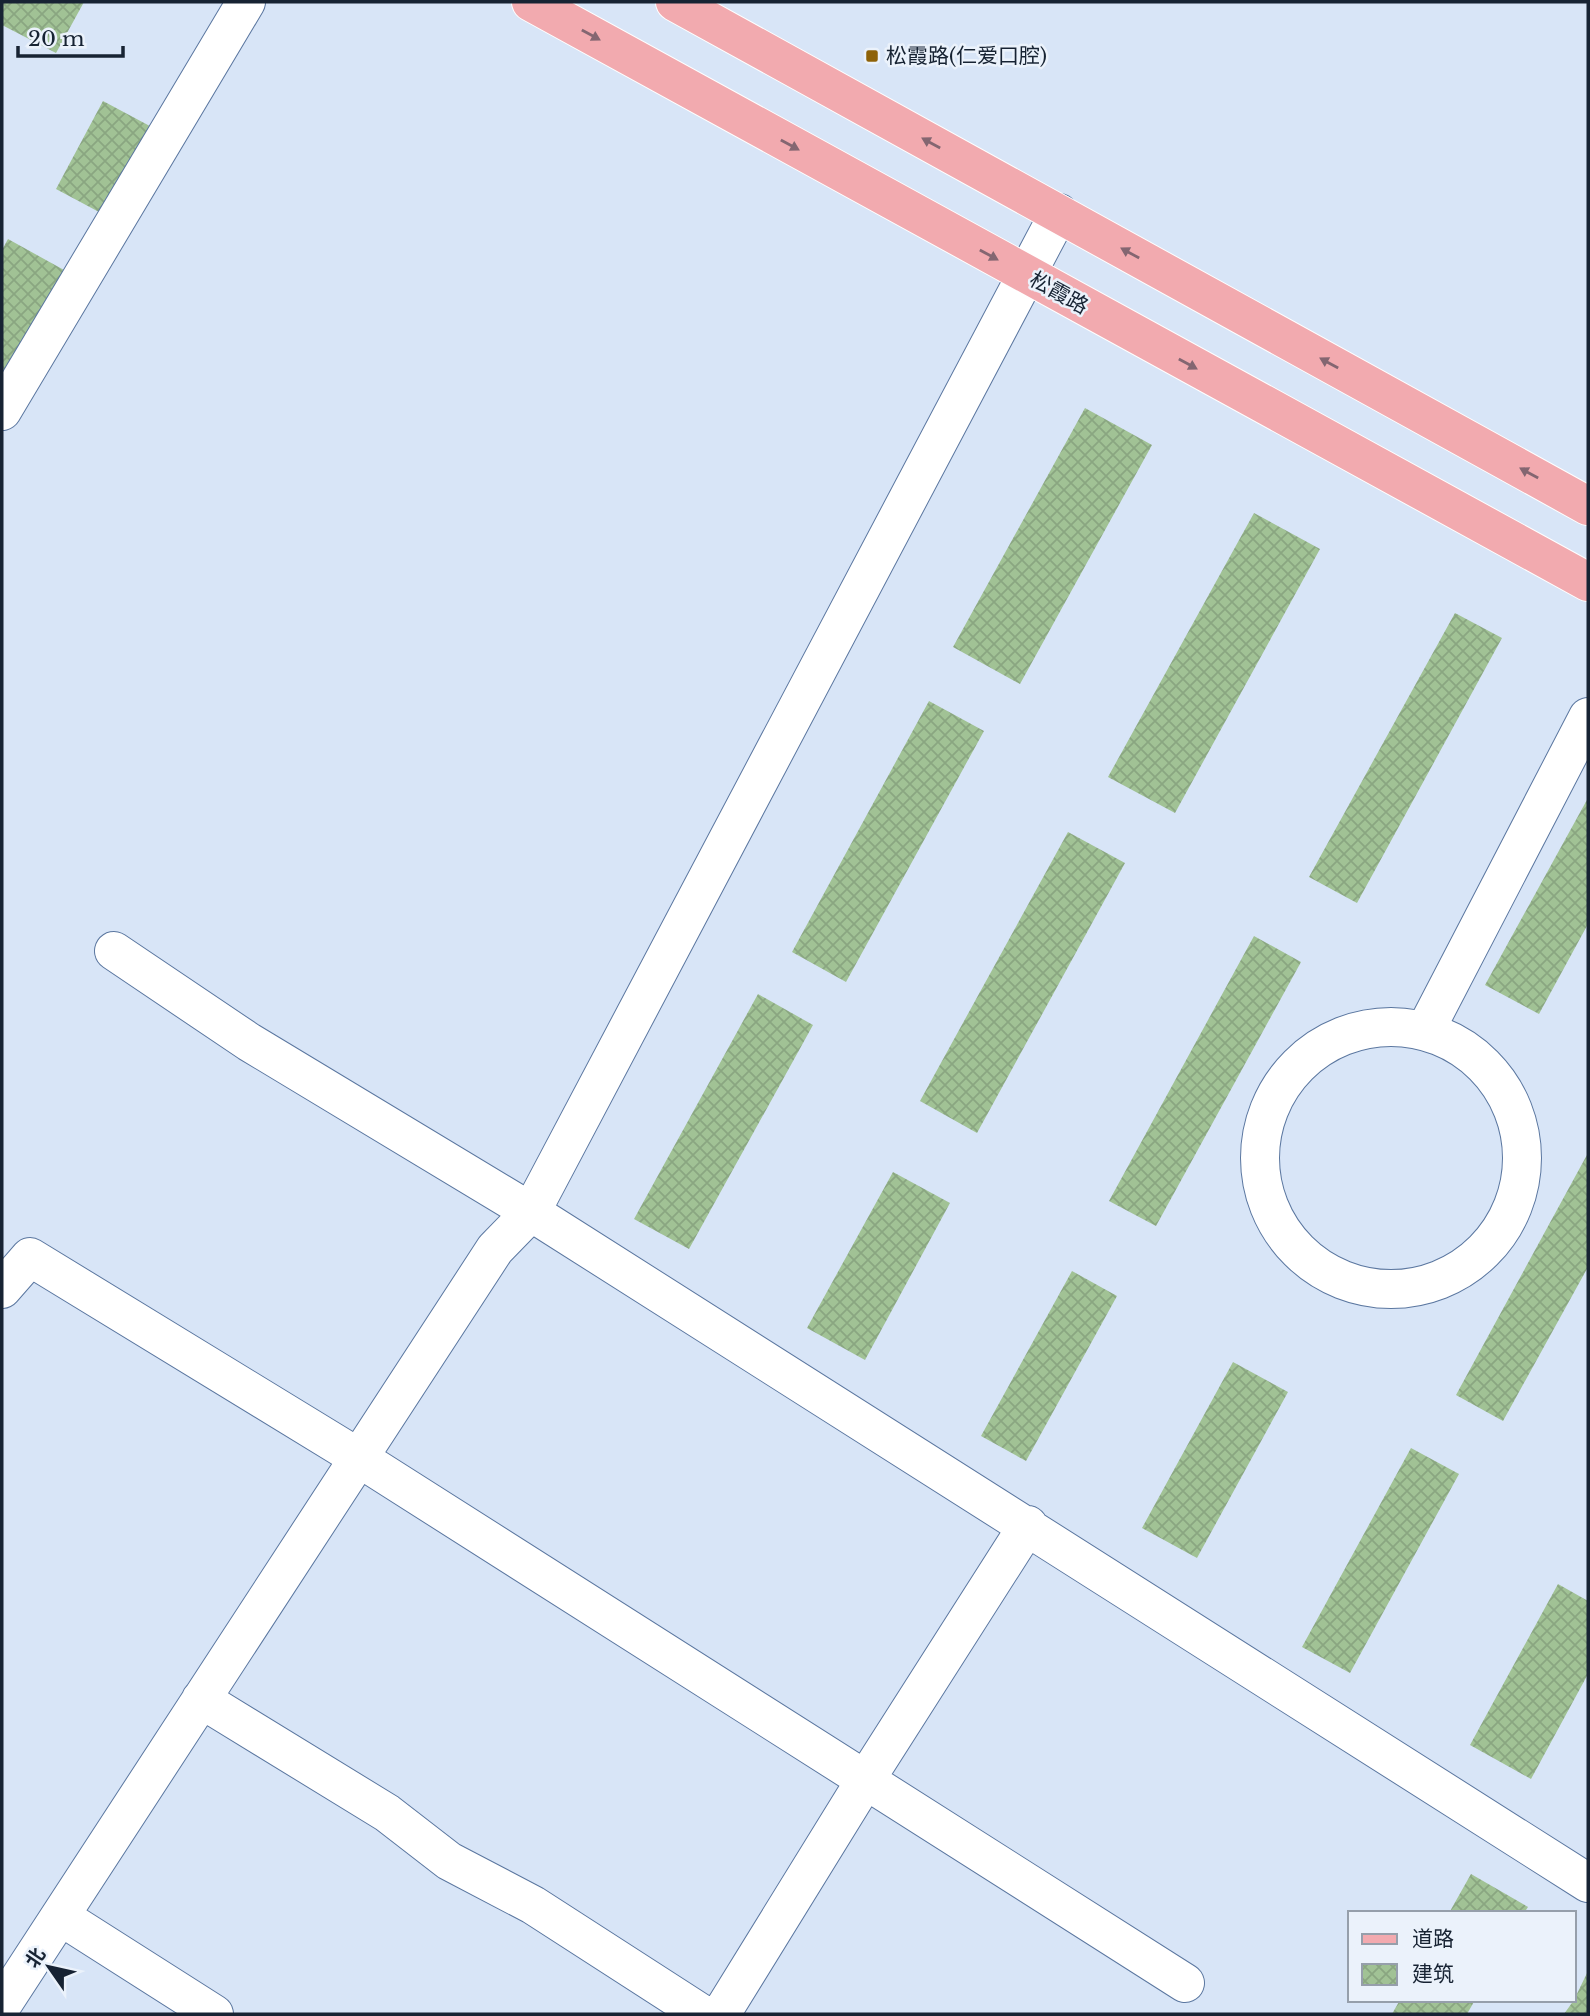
<svg xmlns="http://www.w3.org/2000/svg" width="1590" height="2016" viewBox="0 0 1590 2016" font-family="'Libre Baskerville','Noto Sans SC',serif">
<style>
.building{fill:url(#building-cross-hatch)}
.lines{fill:none;stroke-linecap:round;stroke-linejoin:round}
.minor-casing{stroke:#5b77a0;stroke-width:40}
.major-casing{stroke:#fff;stroke-width:40}
.minor{stroke:#fff;stroke-width:38}
.major{stroke:#f2aaaf;stroke-width:38}
.oneway{fill:#846671}
.poi-dot{fill:#8e6208;stroke:#ebf2fb;stroke-width:2.5}
.labels{text-anchor:middle;dominant-baseline:central;stroke-width:5;stroke-linejoin:round;paint-order:stroke}
.poi-label{font-size:21px;fill:#172333;stroke:#ebf2fb;text-anchor:start}
.street-label{font-size:21px;fill:#172333;stroke:#ebf2fb}
</style>
<defs>
<pattern id="building-cross-hatch" width="8" height="8" patternUnits="userSpaceOnUse" patternTransform="scale(1.75)"><rect width="8" height="8" fill="#a1c295"/><path d="M0 0l8 8M0 8l8-8" fill="none" stroke="#8aa681"/></pattern>
</defs>
<rect width="100%" height="100%" fill="#d8e5f7"/>
<path class="building" d="M2,2H84L56,53L2,25Z
M103,101L161,132L114,220L56,189Z
M8,239L64,270L2,386V250Z
M1085,408L1152,445L1020,684L953,647Z
M1254,513L1320,549L1175,813L1108,777Z
M1455,613L1502,638L1357,903L1309,877Z
M929,701L984,731L846,982L792,952Z
M1588,798V924L1539,1014L1485,985Z
M1068,832L1125,863L977,1133L920,1101Z
M1254,936L1301,962L1156,1226L1109,1201Z
M758,994L813,1025L689,1249L634,1219Z
M1588,1153V1267L1503,1421L1456,1395Z
M893,1172L950,1203L865,1360L807,1328Z
M1072,1271L1117,1296L1026,1461L981,1436Z
M1233,1362L1288,1392L1197,1558L1142,1528Z
M1411,1448L1459,1474L1350,1673L1302,1647Z
M1558,1584L1588,1601V1674L1531,1779L1470,1745Z
M1471,1874L1528,1907L1524,1913H1449Z
M1588,1971V2014H1564L1574,2000Z
M1400,2000H1475L1467,2014H1392Z"/>
<g class="lines">
<defs>
<path id="minor" d="M2,411L246,2
M114,951L249,1042L531,1212L1588,1883
M1260 1158a131 131 0 1 1 262 0a131 131 0 1 1-262 0Z
M1426,1029L1588,717
M2,1289L30,1257L359,1458L1185,1983
M201,1699L387,1813L449,1861L533,1905L702,2014
M60,1916L214,2014
M2,2005L495,1249L531,1212L1059,213
M721,2014L866,1779L1028,1525"/>
<path id="major" d="M531,2L1588,582
M675,2L1588,506"/>
</defs>
<use href="#minor" class="minor-casing"/>
<use href="#major" class="major-casing"/>
<use href="#minor" class="minor"/>
<use href="#major" class="major"/>
</g>
<defs><path id="oneway-solid" d="M-6-.8H1V-3.2L6.5 0L1 3.2V.8H-6Z" transform="scale(1.75)"/></defs>
<g class="oneway">
<use href="#oneway-solid" transform="translate(591 35) rotate(29)"/>
<use href="#oneway-solid" transform="translate(931 143) rotate(-151)"/>
<use href="#oneway-solid" transform="translate(790 145) rotate(29)"/>
<use href="#oneway-solid" transform="translate(1130 253) rotate(-151)"/>
<use href="#oneway-solid" transform="translate(989 255) rotate(29)"/>
<use href="#oneway-solid" transform="translate(1329 363) rotate(-151)"/>
<use href="#oneway-solid" transform="translate(1188 364) rotate(29)"/>
<use href="#oneway-solid" transform="translate(1529 473) rotate(-151)"/>
</g>
<rect class="poi-dot" x="865" y="49" width="14" height="14" rx="3.5"/>
<g class="labels">
<g class="poi-label">
<text x="886" y="56">松霞路(仁爱口腔)</text>
</g>
<g class="street-label">
<text transform="translate(1059 293) rotate(29)">松霞路</text>
</g>
</g>
<rect width="1590" height="2016" fill="none" stroke="#172333" stroke-width="7"/>
<rect x="1348" y="1911" width="228" height="91" fill="#ebf2fb" stroke="#969fab" stroke-width="2"/>
<rect x="1362" y="1934" width="35" height="10" fill="#f2aaaf" stroke="#969fab" stroke-width="2"/>
<text x="1412" y="1946" font-size="21" fill="#172333">道路</text>
<rect x="1362" y="1964" width="35" height="21" fill="url(#building-cross-hatch)" stroke="#969fab" stroke-width="2"/>
<text x="1412" y="1981" font-size="21" fill="#172333">建筑</text>
<g transform="translate(49 1967) rotate(304)" stroke="#ebf2fb" stroke-width="5" paint-order="stroke">
<path d="M0-5L12 26L0 18L-12 26Z" fill="#172333"/>
<text y="-10" font-size="19" font-weight="bold" text-anchor="middle" fill="#172333">北</text>
</g>
<path d="M18 46v10h105v-10" fill="none" stroke="#172333" stroke-width="3.5"/>
<text x="28" y="46" font-size="21" fill="#172333" stroke="#ebf2fb" stroke-width="5" paint-order="stroke">20 m</text>
</svg>
